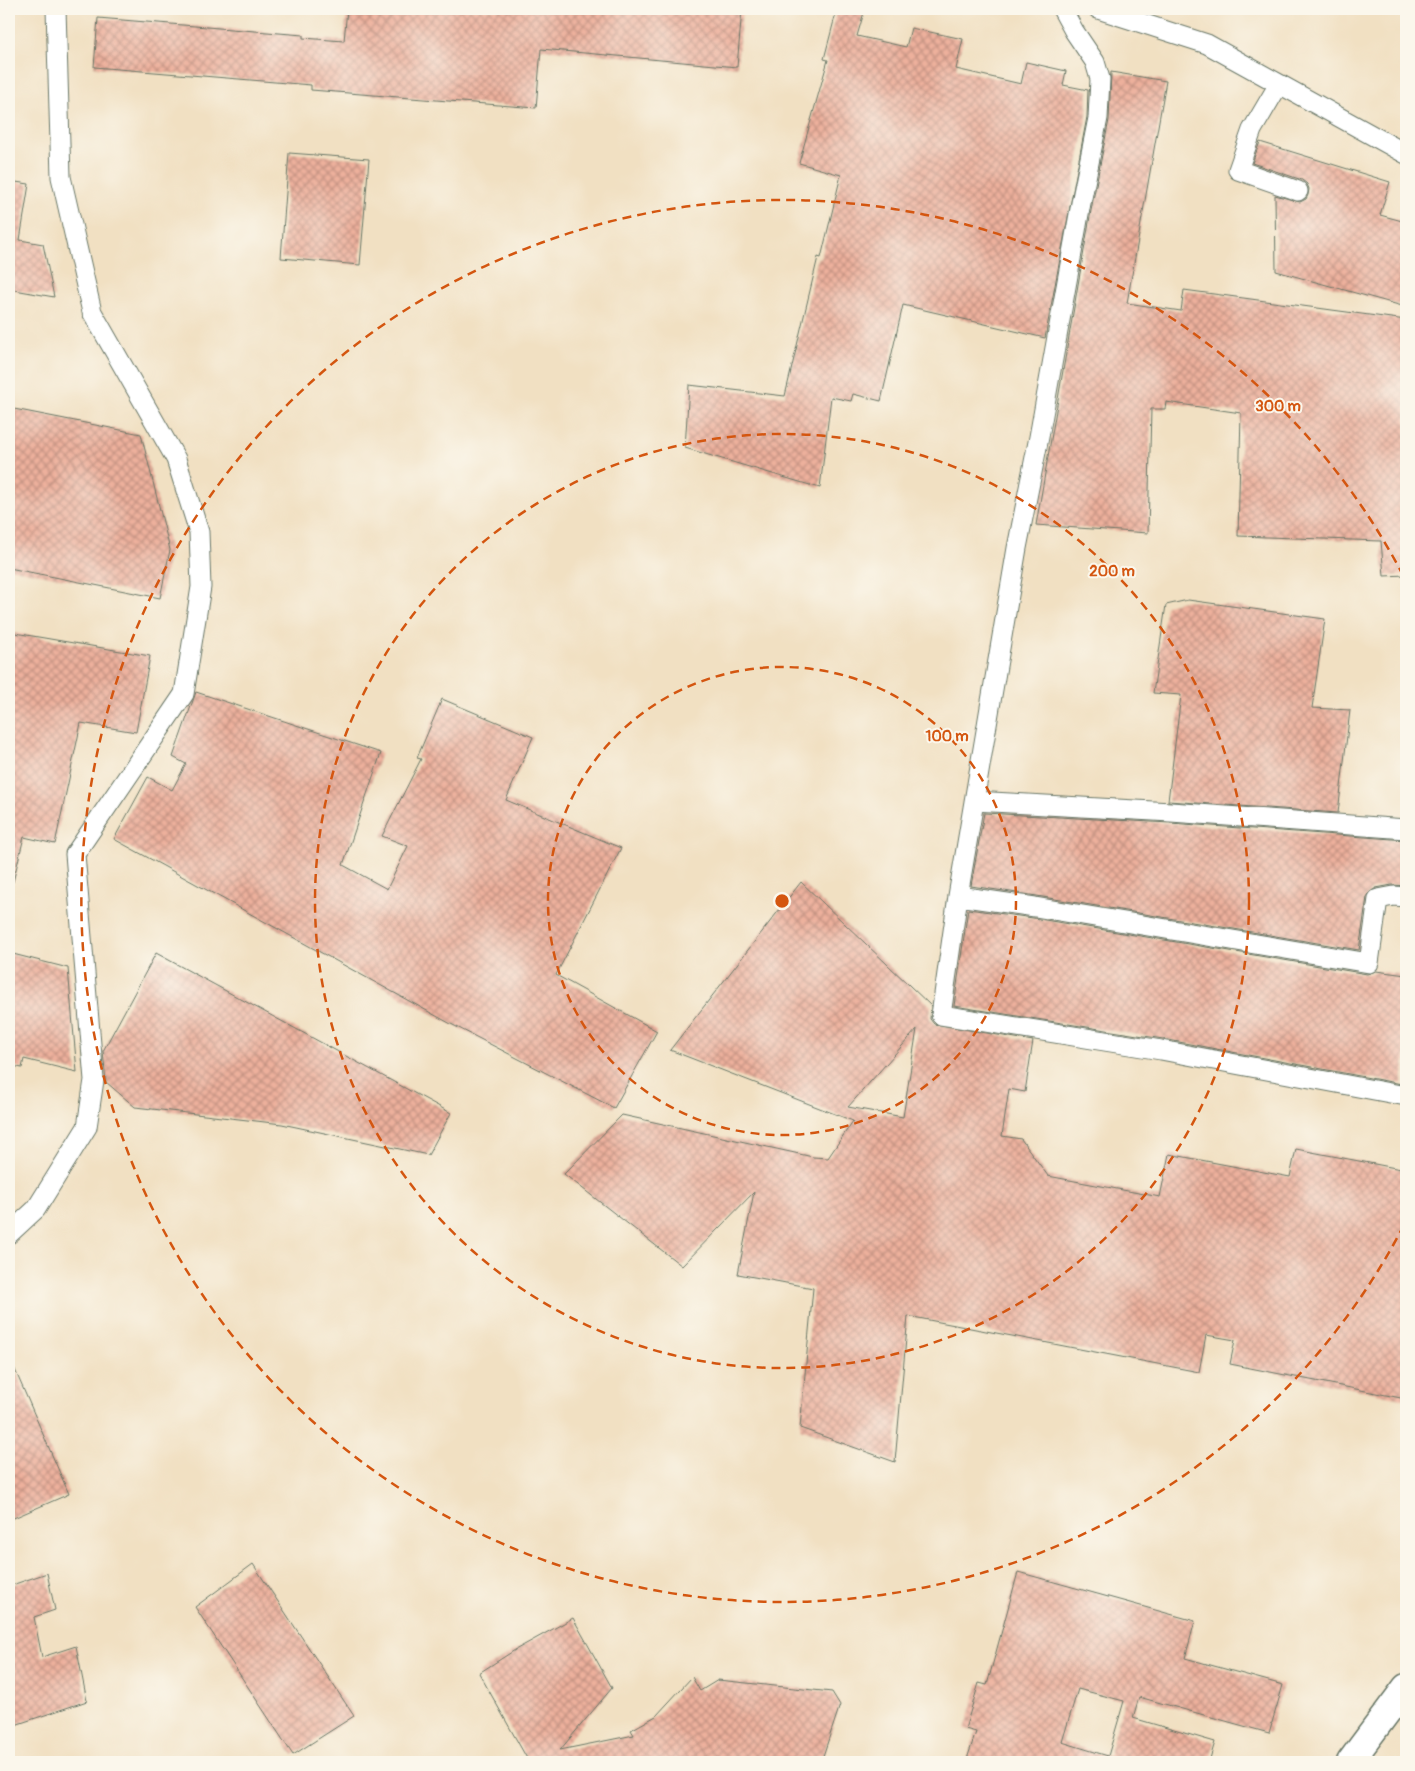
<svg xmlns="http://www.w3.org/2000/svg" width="1415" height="1771" viewBox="0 0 1415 1771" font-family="Pangolin,sans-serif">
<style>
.building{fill:url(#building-cross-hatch);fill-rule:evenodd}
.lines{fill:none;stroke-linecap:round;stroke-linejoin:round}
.street-casing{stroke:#687666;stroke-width:21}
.secondary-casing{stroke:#687666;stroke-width:29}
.street{stroke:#fff;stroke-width:19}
.secondary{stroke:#fff;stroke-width:26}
.ring{fill:none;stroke:#d45610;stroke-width:2.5;stroke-dasharray:9 6}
.centre{fill:#d45610;stroke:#fbf7ec;stroke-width:2.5}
.ring-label{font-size:15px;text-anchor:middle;font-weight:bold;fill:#d45610;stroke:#fbf7ec;stroke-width:4;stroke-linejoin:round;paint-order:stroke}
</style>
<defs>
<pattern id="building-cross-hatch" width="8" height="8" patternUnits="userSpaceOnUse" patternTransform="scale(1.25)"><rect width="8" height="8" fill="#edb09c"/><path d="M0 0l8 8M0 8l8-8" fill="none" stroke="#bf9080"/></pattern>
</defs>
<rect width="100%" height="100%" fill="#fbf7ec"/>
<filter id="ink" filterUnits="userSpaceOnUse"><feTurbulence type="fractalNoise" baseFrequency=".02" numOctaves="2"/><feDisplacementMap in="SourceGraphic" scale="10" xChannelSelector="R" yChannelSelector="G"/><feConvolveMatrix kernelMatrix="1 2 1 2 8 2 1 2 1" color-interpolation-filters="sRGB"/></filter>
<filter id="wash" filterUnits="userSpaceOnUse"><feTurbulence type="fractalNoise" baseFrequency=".0096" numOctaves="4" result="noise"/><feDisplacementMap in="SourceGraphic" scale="20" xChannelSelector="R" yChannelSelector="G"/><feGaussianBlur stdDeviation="1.12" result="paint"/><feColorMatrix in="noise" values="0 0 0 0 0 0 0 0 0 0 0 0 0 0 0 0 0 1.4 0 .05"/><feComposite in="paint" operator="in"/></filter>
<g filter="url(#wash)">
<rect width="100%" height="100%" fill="#f1e0c2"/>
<g id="blocks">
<path class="building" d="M347,9H742L737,67L541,49L536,108L311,90V85L94,67L98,18L303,35V38L344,41Z
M837,9H865L857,36L906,47L911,28L963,39L956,69L1021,84L1026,62L1066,71L1063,85L1088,90L1087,117L1045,338L903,305L881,401L853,394L851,401L831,397L820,488L685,448L689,385L785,396L818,257L821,258L841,175L799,163L828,60L824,59Z
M1111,72L1166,81L1127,303L1181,311L1184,290L1406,320V575L1384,576L1381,541L1238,536L1241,413L1166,402L1165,409H1151L1148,533L1036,525L1092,205L1109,120Z
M1260,142L1390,182L1380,215L1406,222V307L1276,271L1275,195L1300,202L1306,199L1308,195L1309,189L1307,184L1302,180L1252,163Z
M289,153L369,159L360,265L281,258Z
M9,181L29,184L20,240L43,244L54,297L9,289Z
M9,408L141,434L170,550L160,598L9,568Z
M1188,600L1325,619L1312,708L1350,710L1338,813L1168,801L1181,695L1153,693L1166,605Z
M9,632L150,656L136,732L81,723L55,844L24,837L13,882H9Z
M196,692L381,753L343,865L387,889L408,846L382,836L421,759L417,758L442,699L533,737L506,800L621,848L556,975L657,1031L614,1108L451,1024L114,839L148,777L172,790L186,764L173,757Z
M984,813L1170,823L1406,840V886L1392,885L1376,888L1370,892L1367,897L1359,950L1037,896L971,886Z
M801,882L931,1006L930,1019L934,1024L1033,1041L1025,1092L1009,1089L1002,1136L1021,1139L1048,1176L1160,1197L1169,1154L1290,1177L1296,1149L1406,1170V1399L1230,1364L1235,1340L1206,1335L1199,1372L908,1316L895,1462L800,1428L813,1288L738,1274L754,1192L682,1266L564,1174L622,1115L813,1157L828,1158L853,1121L670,1050ZM917,1029L903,1117L848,1107Z
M968,909L1033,918L1367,974L1376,971L1406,975V1050L1402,1084L1163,1039L954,1006Z
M9,953L68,968L77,1072L24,1059L22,1068L9,1065Z
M156,953L451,1113L428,1155L282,1124L135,1107L106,1082L103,1051Z
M9,1356L69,1494L9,1520Z
M253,1564L354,1716L293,1755L195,1607Z
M1018,1572L1195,1621L1185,1658L1283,1685L1269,1733L1139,1697L1133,1718L1215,1742L1209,1762H966L976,1732L965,1729L979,1683L987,1685ZM1078,1689L1124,1701L1108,1756L1062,1742Z
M47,1573L55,1610L34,1617L42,1657L76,1646L87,1701L9,1727V1586Z
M573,1618L612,1688L560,1750L634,1735L631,1730L656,1716L692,1677L700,1691L718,1680L832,1692L840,1705L821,1762H529L479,1673L515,1650Z"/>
</g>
</g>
<g filter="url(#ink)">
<use href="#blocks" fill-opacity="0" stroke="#687666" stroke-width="1"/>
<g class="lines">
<defs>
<path id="street" d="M1062,9L1074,31L1095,62L1100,79L1098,118L1081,203L1039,437L1017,548L958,896L941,1015L1161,1050L1406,1096
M1098,9L1207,44L1406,154
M1279,84L1252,130L1238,170L1298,191
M974,801L1171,812L1406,829
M958,896L1035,907L1369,963L1378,899L1394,896L1406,897
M9,1234L36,1209L87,1127L94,1080L75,854L184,694L201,587L199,532L176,459L92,312L61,177L56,9"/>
<path id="secondary" d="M1350,1762L1406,1687"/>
</defs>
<use href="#street" class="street-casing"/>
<use href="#secondary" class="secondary-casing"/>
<use href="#street" class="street"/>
<use href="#secondary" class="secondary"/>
</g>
</g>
<g class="ring">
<circle cx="782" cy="901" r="234"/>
<circle cx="782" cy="901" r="467"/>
<path d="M1404 1225A701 701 0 1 1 1404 577"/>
</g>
<circle cx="782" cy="901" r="8" class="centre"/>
<g class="ring-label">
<text x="1278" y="411">300 m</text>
<text x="1112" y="576">200 m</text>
<text x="947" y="741">100 m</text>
</g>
<rect width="1415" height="1771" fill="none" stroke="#fbf7ec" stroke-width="30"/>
</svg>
